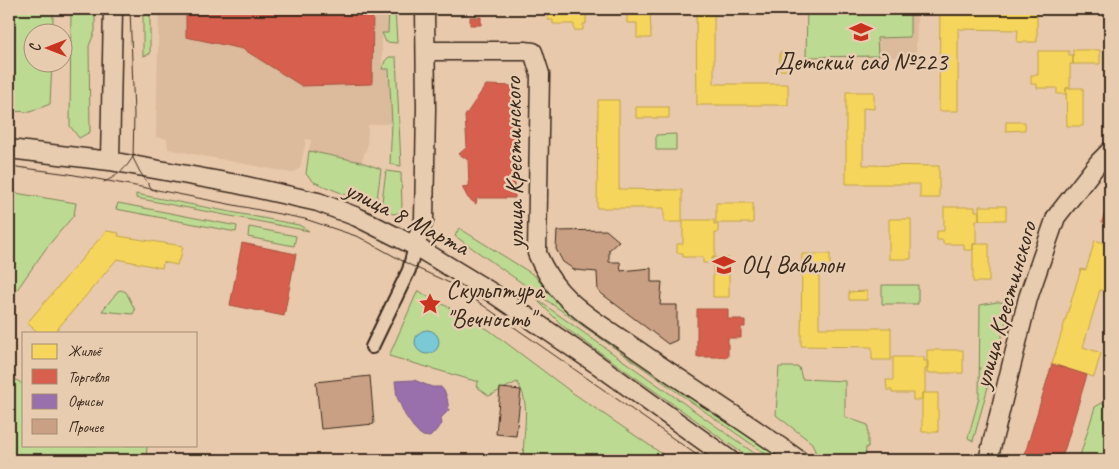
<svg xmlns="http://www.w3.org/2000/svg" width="1119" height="469" viewBox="0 0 1119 469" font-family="Caveat,sans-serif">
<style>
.built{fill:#dcba9c}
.green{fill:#bdda92;stroke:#7c8258}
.water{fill:#7ac9d7;stroke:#61898d}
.homes{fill:#f6d55c;stroke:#bea249}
.shops{fill:#d6604d;stroke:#a8503f}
.offices{fill:#9970ab;stroke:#7d5b81}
.building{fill:#c9a084;stroke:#3b2a1e}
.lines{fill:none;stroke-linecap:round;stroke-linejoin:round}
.street-casing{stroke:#3b2a1e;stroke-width:16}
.secondary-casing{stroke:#3b2a1e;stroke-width:21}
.street{stroke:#e8ccaf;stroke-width:12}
.secondary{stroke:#e8ccaf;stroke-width:18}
.tram{stroke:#3b2a1e;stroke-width:1}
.labels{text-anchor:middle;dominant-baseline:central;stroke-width:5;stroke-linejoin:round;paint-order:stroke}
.poi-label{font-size:25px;fill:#3b2a1e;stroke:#e8ccaf;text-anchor:start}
.street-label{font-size:25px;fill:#3b2a1e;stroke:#e8ccaf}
</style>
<rect width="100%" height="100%" fill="#e9c9ab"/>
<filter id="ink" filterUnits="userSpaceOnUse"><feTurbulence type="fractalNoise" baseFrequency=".02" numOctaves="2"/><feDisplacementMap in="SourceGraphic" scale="10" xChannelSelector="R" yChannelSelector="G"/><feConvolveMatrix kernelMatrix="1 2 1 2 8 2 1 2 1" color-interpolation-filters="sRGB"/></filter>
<g filter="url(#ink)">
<path class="built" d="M159,9H389L388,33H382V68L389,69L392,123L368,125L367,147L361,162L309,151L311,140L306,139L300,168L292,173L168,149L167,139L156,137Z
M807,9H917L916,57H806Z"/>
<path class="green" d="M9,9H53V32H32V62L52,63L50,104L30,112L9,111Z
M71,9H95V31L89,46L90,132L79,138L70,126Z
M143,9H150V54L143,56Z
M389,9H395L397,43L386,42L382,33H388Z
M807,9H910V37L877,38L878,56L806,57Z
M389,57H396L401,166L390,164L392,123L389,69H382L385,61Z
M676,134V150H656V135Z
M309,151L361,162L381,169L376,207L314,182L306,174Z
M386,171L401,173L402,208L399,213L393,214L381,209Z
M9,192L76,203L74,215L47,247L9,301Z
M136,194L299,225L309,231L136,198Z
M118,203L237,226L236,232L116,209Z
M249,227L296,236L294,246L248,237Z
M459,228L534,275L548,292L569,311L782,460H774L455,236Z
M882,285H918V304H882Z
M121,290L126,292L135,310L133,314L102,311L118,291Z
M418,290L441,306L439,302L489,330L570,391L671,460H524C521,435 533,405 517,382L489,396L476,386L479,381H475L389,356Z
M536,299L764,460H752L564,327Z
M997,302L1011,303L973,441L968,438L979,398L980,305Z
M779,367H799L802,379L845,381V417L868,425V447H866L865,460H825L816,454L812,443L776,415Z
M9,375L24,385V445H147L146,460H9Z
M1102,403L1110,406V460H1081L1080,456L1095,407Z"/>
<path class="water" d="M415 342a12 12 0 1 1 24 0a12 12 0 1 1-24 0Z"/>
<path class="homes" d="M554,9H586V24H583V30H574V24H553V20H548V11H554Z
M627,9H650L651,38H637V23H627Z
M696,9H714V84H788V105H697Z
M940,9H1037V42H1017L1018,30L958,29V111H939Z
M1073,50H1100V64H1073Z
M1038,51H1069V55H1073V64H1070V88H1066V94H1057V88H1037V84H1031V75H1038Z
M780,52H792V70H780Z
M1066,88H1083V126H1067Z
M846,92H874V109L863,108V165L939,166V198H920V184H846Z
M598,100H619V189L682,190V222H664V208H597Z
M636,107H669V118H636Z
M1006,122H1025V130L1006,131Z
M716,203H753V223H716Z
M979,206H1006V220H979Z
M944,207H975V211H979V220H976V244H973V250H964V244H943V240H937V231H944Z
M889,219H911V259H889Z
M683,220H714V224H718V233H715V257H712V263H703V257H683V253H677V244H683Z
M106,231L119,233L118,236L183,246L180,260H178L177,265L163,262L162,268L117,259L54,333H39L27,323Z
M1095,240L1110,245V287L1109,292L1100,290L1083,347L1101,353L1094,377L1052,364L1081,269L1086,270Z
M973,244H989V282H973Z
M802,254H830V271H819V328H891V360H872V347L801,346Z
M713,258H729V297H713Z
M867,291V300H849V292Z
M927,350H963V373H927Z
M893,357H924V361H928V369H925V393H922V400H913V393H892V390H887L886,380H893Z
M922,393H938V432H922Z"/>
<path class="shops" d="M186,9H373L372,84L302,86L243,49L186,37Z
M470,17H481V25H470Z
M486,85L515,86V198H477L476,204L468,198L462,187L469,186L468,160L459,154L467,147L465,116Z
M1110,201V225L1102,222L1107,204Z
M242,243L296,254L284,316L230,305Z
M697,309H728V319H741V321H745V327H741V338H728V357H697Z
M1052,364L1087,375L1066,445L1061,460H1023Z"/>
<path class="offices" d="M414,380L432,387H441L445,392L447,398L449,410L441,418L442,424L430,437L423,436L416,431L405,415L397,397L395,381Z"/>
<path class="building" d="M606,230L619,241L609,250V262H620L621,271L651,268V282H662L660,305H677V340L668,344L598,291L597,272L575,270L563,262L556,249L557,231Z
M370,376L374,424L321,429L316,382Z
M500,388L521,390L516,436L496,434Z"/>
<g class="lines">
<defs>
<path id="street" d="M372,347L409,270L415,246"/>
<path id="secondary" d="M426,51H525L533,52L540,74L537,253C543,268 550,280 561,292C582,315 610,331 636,349C690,387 746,422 799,460
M9,149L110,161L237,184L318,202L357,217L415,246L491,292L598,365L730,460
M110,161L113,9
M415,246L424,220L426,109L425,9
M988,460L1028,298L1056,217L1099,162L1110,151"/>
</defs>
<use href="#street" class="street-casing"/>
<use href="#secondary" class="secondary-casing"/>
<use href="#street" class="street"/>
<use href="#secondary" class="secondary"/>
<path class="tram" d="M130,9L134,114L133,158L140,172L152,189L156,191
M9,166L69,174L152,189L305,219L359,237L410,265L454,285L704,460
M104,182C116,177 129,167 134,154"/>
</g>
</g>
<defs>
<symbol id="school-bare" viewBox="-9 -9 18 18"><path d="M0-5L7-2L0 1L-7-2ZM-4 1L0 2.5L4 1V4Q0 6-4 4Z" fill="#c8321e" stroke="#e8ccaf" stroke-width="2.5" paint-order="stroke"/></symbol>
<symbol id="sight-bare" viewBox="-9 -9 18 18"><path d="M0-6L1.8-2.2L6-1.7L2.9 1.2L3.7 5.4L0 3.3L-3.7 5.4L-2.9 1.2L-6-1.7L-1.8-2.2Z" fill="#c8321e" stroke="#e8ccaf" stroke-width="2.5" paint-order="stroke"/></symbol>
</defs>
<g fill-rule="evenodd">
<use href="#school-bare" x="845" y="16" width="32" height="32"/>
<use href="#school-bare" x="708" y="249" width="32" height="32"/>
<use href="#sight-bare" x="414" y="288" width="32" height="32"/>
</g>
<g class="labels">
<g class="poi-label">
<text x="861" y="62" text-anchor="middle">Детский сад №223</text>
<text x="741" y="265">ОЦ Вавилон</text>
<text x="446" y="290">Скульптура<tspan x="446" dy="29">"Вечность"</tspan></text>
</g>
<g class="street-label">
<text transform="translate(514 163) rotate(-91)">улица Крестинского</text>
<text transform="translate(407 218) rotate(27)">улица 8 Марта</text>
<text transform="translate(1005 305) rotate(-74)">улица Крестинского</text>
</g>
</g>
<rect width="1119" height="469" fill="none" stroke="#e8ccaf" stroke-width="30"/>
<rect x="15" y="15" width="1089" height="439" fill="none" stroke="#3b2a1e" stroke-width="2" filter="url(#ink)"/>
<rect x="22" y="332" width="175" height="115" fill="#e8ccaf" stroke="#a38b75"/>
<rect x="32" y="344" width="25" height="15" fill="#f6d55c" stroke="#a38b75"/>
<text x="68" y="356" font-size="15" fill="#3b2a1e">Жильё</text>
<rect x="32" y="369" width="25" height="15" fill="#d6604d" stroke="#a38b75"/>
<text x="68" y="382" font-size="15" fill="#3b2a1e">Торговля</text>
<rect x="32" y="394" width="25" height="15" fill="#9970ab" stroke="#a38b75"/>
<text x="68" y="406" font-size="15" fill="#3b2a1e">Офисы</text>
<rect x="32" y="419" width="25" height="15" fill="#c9a084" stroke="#a38b75"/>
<text x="68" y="432" font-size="15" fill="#3b2a1e">Прочее</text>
<g transform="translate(48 48) rotate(270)"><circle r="24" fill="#e8ccaf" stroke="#a38b75"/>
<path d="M0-4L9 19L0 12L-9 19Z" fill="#c8321e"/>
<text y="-8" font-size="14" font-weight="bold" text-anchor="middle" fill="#3b2a1e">С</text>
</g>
</svg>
